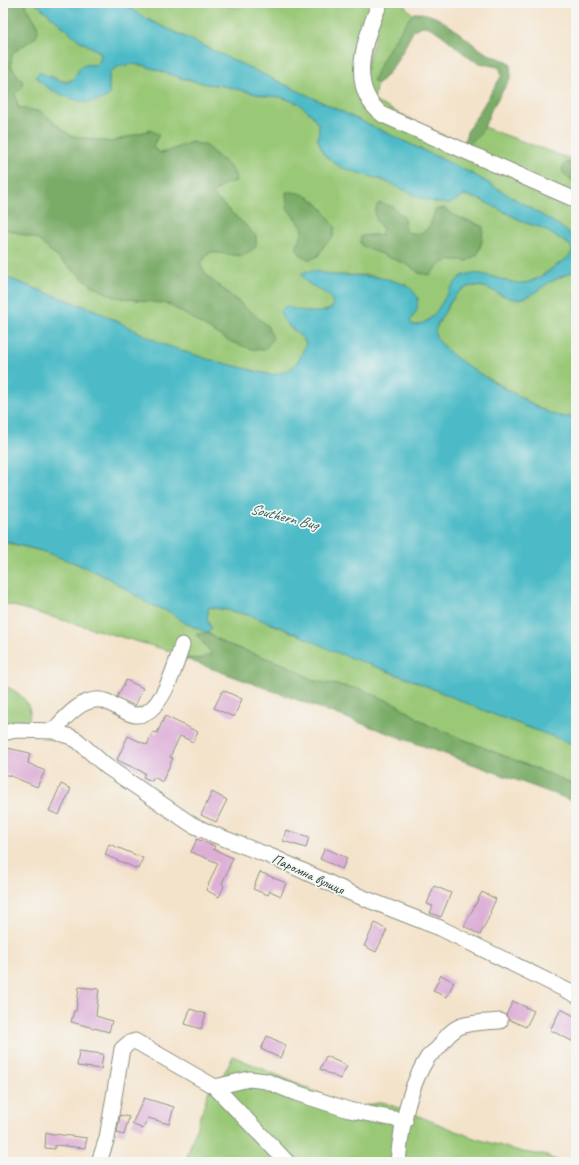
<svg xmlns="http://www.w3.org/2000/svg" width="579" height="1165" viewBox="0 0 579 1165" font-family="Caveat,sans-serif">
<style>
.green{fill:#99c876;stroke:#5c8255;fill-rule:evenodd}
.forest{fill:#7aac67;stroke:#4c744e}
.water{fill:#4ebbc7;stroke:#367c7e}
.building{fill:#ddafd7}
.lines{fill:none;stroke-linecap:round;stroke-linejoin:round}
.street-casing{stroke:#8a9080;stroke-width:17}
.street{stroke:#fff;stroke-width:15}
.labels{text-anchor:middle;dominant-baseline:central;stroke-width:3.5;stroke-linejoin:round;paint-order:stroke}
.street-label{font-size:14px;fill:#1f3d34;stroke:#f6f6f2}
.water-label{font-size:15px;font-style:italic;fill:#2b5c59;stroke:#f6f6f2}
</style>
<rect width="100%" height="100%" fill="#f6f6f2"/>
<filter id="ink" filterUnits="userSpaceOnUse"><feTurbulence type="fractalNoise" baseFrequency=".025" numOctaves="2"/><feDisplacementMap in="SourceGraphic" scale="8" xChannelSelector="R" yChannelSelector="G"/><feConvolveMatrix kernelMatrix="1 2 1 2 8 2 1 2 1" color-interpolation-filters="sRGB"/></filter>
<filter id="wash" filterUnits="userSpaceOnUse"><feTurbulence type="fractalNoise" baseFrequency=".012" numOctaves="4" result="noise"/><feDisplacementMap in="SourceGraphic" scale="16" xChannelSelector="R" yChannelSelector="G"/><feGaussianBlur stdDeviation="0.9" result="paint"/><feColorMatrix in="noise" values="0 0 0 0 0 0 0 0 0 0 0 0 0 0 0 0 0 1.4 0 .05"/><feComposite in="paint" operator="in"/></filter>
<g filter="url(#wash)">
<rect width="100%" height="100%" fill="#f4e3cb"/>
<path class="green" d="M24,3H34L39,6L80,41L100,52C102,59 100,61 96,65H85C73,79 70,87 51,76L38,79L51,90L100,100L109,95V73L117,67L130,64L142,65L181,78L207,84L224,86L265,96L280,97L298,103L313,116L319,126L318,140L370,176L399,187L419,197L465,195L481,200L526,223L542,228L570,245L572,249L571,254L566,259C553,266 539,281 524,283C505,285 478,266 461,277C443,290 439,326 413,325L410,321L417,310L407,285L389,280L369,275H333L316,271L306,282C316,288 336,295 332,308C318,316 300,311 286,307L288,326L302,337L306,343C299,362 294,372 271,375L207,359L162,344L95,310L52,295L3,276V228L37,239L63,262L93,286L115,297L168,304L210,329L245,307L207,276L200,264L210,252L247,226L234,215L212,194L225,184L229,166L205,145L160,153L152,147L150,130L111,142L71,136L41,112L18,107L15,94L22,81L11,66L12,53L36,36L37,24ZM293,192L312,199L323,209L333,237L323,247L318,256L298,243L302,237L303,228L287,208ZM444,208L455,216L471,221L483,227L467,261L454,259L440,263L419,273L368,235H381L383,229L376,220L403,216L406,232C427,237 430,228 435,210Z
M121,3H211L237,8L240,3H377L365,77L383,3H401L415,16L376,87L374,101L467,147L481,126L576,161V239L560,226L473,174L149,20Z
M576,270V416C568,418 559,416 551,414L465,365L448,351L436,337L435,331L441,318L456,294L464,288L473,286L490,288L501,295L533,294L542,286Z
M3,542L42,551L72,562L92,570L110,579L149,604L170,612L185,623L208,633L211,628L207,619L208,607L227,610L252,616L394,674L412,680L495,715L576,745V785L428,725L396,704L360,689L315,681L288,666L224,643L208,633L196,634L213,653C200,659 188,662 177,653L3,603Z
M3,686C14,688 28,699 30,711C30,714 29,720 28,723L3,727Z
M233,1056L353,1108L383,1102L474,1138L523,1152L544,1155L561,1162H185L210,1087L220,1081Z"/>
<path class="forest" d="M3,3H24L37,24L38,30L36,37L12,53L11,66L22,81L23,86L15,94L18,107L41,112L71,136L111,142L150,130L159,135L152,147L160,153L166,152L191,142L205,145L229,166L235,174L236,181L225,184L212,194L256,236V247L242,256L210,252L200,264L207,276L267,325L273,338L265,350L252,349L231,342L168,304L115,297L93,286L63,262L37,239L3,228Z
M414,13C441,11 462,38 483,51C492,57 503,58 510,64L511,77L491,110L484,128L478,136L467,146L464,144L467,132L502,75L500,69L498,67C489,65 479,64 471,59C459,51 437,27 424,26C420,26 417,28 413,31C406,45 391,75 378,83L373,82C375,69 404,23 414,13Z
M566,163H576V182C568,180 556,170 566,163Z
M286,192C312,191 322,208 335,227L333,237L323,247L318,256L310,260L301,255L296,249C298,242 302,236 303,228L287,208Z
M381,203L393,207L403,216L407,232C427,237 430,228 435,210L444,208L455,216L483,227L482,241L478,254L467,261C447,258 443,260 430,275L419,273L410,266L362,246L360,242L361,236L381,235L383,229C376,220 372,216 378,204Z
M208,633L224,643L288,666L315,681L360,689L396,704L428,725L576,785V802L183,658L202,659L212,654L196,634Z"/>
<path class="water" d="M34,3H121L149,20L473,174L560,226L576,239V270C569,274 561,276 554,280C541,286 529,301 514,299C499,297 487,283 471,286C458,289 451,300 445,311C442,318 433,327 436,336C442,357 529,402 551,414L564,417L576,416V745L495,715L412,680L335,652L302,636L252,616L227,610L209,607L207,619L211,628L208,633L185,623L170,612L149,604L110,579L92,570L72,562L42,551L3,541V276L52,295L95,310L162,344L207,359L271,375C294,372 299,362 306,343C299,331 284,326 280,312L285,306C300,311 318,316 332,308C336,294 316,290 307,282C305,280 303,277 301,274C310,267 324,274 334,275C359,276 383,275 405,285C411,287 415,293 418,298L417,310L410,321L413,325C438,326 444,289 461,277C478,266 505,285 524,283C538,282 554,266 566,259L571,254L572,249L570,245L542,228L526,223L481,200L465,195L449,204L433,202L419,197L383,180L342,168L324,155L318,140L319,126L313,116L298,103L280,97L265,96L224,86L207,84L181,78L142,65L130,64L117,67L109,73V95C103,100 93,103 85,102C72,100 41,88 36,76L40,72C47,75 61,84 68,82C77,80 76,66 86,65C89,64 93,65 96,65C100,61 102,59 100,52L80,41L39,6Z"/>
<g id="blocks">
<path class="building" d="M126,680L143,688L135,706L117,697Z
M223,690L242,699L234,717L214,708Z
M165,716L198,732L193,742L180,736L170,757L173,758L162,782L154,777L152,781L143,777L145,773L117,760L128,736L147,745L153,732L157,733Z
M3,747L30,753L28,763L45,771L37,787L11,776L3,774Z
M61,784L71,789L59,815L49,811Z
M212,792L227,800L216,822L201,815Z
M286,830L309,837L306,848L283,841Z
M197,839L215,846L213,849L233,858L222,884L224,886L219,897L206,890L218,863L191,852Z
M109,844L143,858L138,869L105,855Z
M325,848L347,858L342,869L320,859Z
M260,872L286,883L281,896L270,891L268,895L253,889Z
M434,886L451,893L441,917L430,913L433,906L427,904Z
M482,892L496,899L490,912L491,913L480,935L464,926Z
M375,923L387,930L376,952L364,946Z
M441,975L454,982L447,997L433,991Z
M79,987L99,989L96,1016L112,1021L109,1032L71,1022L74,1011H76Z
M513,1001L534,1011L526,1027L508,1019L506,1015Z
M190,1009L206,1014L201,1029L185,1024Z
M561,1009L576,1017V1043L550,1030Z
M267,1036L286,1045L280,1058L261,1049Z
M79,1051L103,1054L101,1069L77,1066Z
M326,1056L347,1066L340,1079L320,1069Z
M144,1098L174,1107L169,1124L148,1118L143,1129L132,1124Z
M120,1115L129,1117L124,1135L117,1133Z
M46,1133L87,1138L85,1148L55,1145V1149L45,1148Z"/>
</g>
</g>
<g filter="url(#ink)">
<use href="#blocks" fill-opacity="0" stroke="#8a9080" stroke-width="1"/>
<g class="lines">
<defs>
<path id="street" d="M380,3C365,37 346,88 383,115L576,200
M53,731C65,718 81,698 101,700C113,702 124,714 135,715C161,717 176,665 182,645
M3,733L16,730L53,731L71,737L78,741L106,766L191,824L210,833L275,858L351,893L440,928L576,995
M215,1087L249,1079L266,1081L296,1093L349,1110L405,1121
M99,1162L107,1138L122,1049L129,1043L135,1041L215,1087L287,1162
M398,1162C401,1127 409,1086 428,1057C431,1053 436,1051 439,1047C445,1038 451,1030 461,1026C472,1022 489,1022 500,1021"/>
</defs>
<use href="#street" class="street-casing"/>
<use href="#street" class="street"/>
</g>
</g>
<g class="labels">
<g class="street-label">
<text transform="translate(308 874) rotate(25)">Паромна вулиця</text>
</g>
<g class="water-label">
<text transform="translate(284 517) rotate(14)">Southern Bug</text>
</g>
</g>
<rect width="579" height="1165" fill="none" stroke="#f6f6f2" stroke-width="16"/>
</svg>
